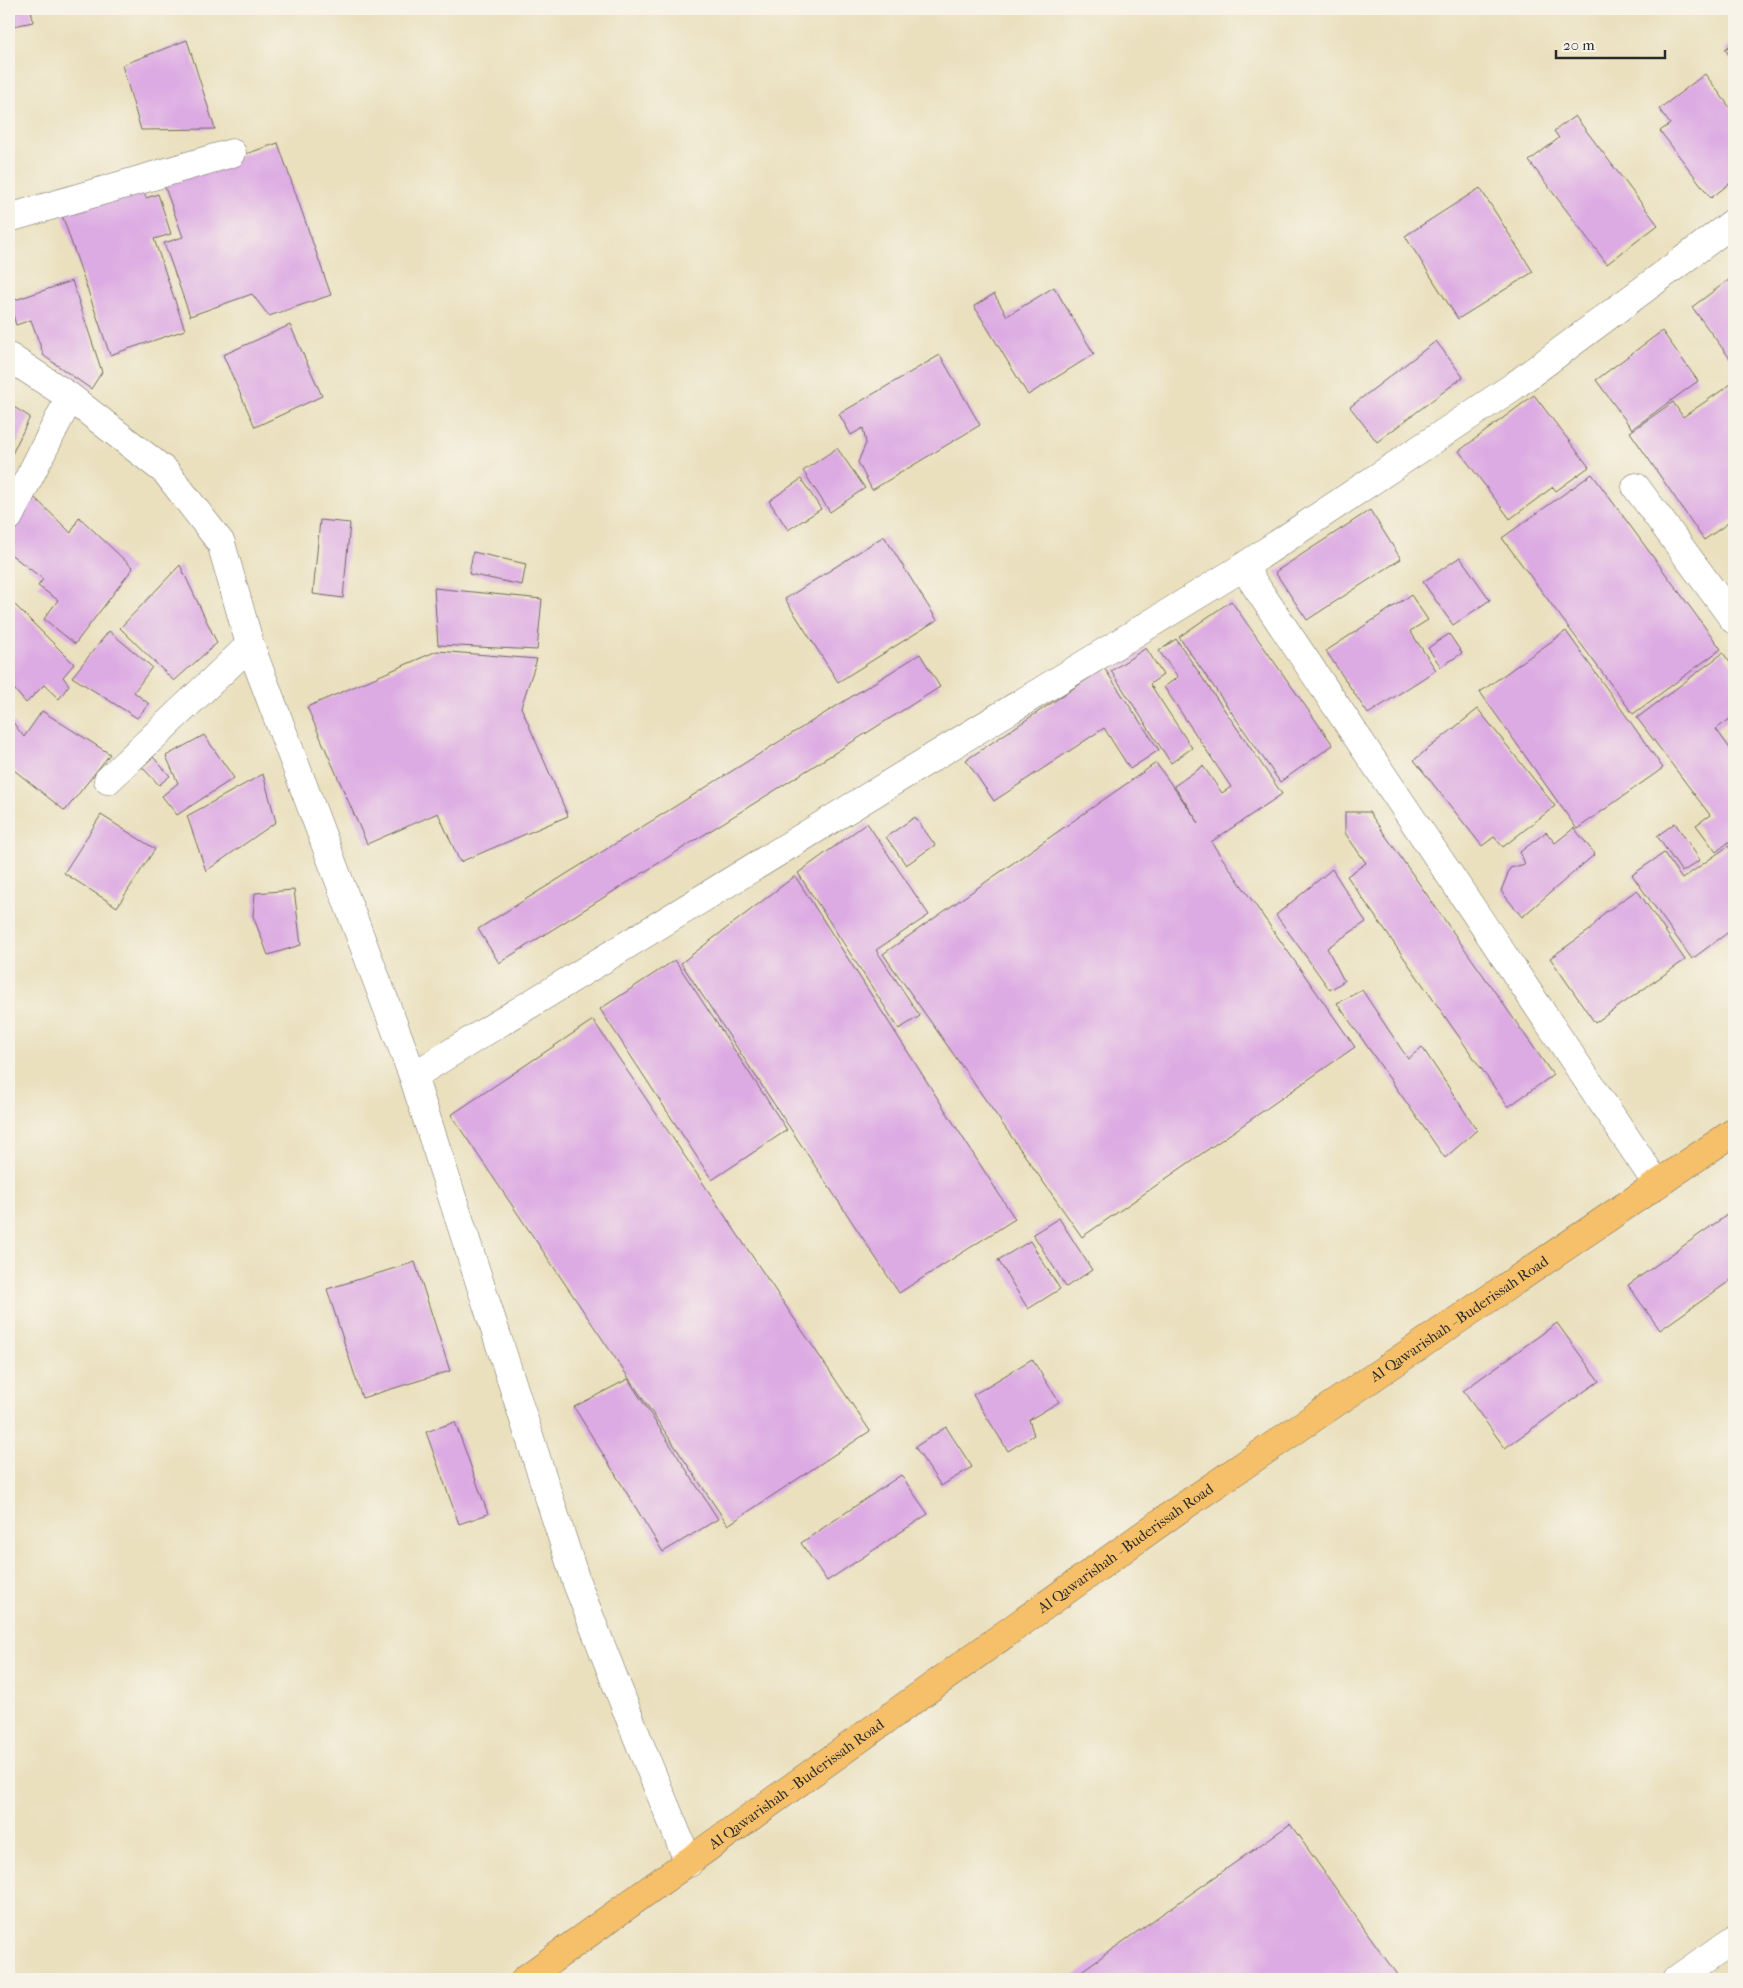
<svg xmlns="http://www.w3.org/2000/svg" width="1743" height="1988" viewBox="0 0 1743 1988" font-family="'IM FELL French Canon',serif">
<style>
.building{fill:#ddabe3}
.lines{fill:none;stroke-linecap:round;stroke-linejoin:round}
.minor-casing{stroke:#6e6a5e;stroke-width:29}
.major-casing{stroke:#6e6a5e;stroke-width:29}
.minor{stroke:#fff;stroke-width:28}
.major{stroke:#f6c06b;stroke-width:28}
.labels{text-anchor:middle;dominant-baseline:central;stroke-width:5;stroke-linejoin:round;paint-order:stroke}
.street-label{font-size:15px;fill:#2b2b2b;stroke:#f7f3e8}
</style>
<rect width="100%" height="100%" fill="#f7f3e8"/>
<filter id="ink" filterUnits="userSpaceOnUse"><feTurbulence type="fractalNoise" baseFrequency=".02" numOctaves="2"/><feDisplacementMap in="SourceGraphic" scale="10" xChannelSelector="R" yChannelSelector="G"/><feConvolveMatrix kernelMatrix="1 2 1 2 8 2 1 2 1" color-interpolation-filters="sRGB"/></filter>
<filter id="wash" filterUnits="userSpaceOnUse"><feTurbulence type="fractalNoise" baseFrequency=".0096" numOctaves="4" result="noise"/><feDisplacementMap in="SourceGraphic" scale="20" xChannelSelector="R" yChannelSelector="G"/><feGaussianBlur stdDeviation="1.12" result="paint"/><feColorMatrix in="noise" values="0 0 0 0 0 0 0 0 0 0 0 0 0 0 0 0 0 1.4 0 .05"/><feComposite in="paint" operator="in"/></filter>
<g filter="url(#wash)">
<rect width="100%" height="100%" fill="#eae0be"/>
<g id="blocks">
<path class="building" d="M9,9H31L33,22L9,27Z
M187,40L215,129L141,130L122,65Z
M1734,43V63L1725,49Z
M1705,74L1734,113V180L1711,198L1660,131L1670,124L1659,109Z
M1575,116L1658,225L1607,264L1529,161L1559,138L1554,131Z
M278,143L331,295L269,316L252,294L190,316L164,243L183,237L163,182Z
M141,182L146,198L158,194L171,234L154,239L185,330L110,355L60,209Z
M1480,188L1533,272L1458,319L1405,236Z
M1734,276V364L1692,307Z
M72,281L102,372L91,389L44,356L31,320L16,325L9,302Z
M1054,287L1094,354L1028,395L974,306L994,294L1007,316Z
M290,325L322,396L255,427L223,355Z
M1662,331L1698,381L1632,429L1596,380Z
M1436,341L1463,377L1377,442L1350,407Z
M940,355L980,425L872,490L858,462L866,443L863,428L851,435L839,414Z
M1731,384L1734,388V519L1704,540L1630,432L1673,402L1683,417Z
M1534,395L1589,467L1556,491L1553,487L1510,519L1459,451Z
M9,404L30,417L9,460Z
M837,448L865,488L830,512L803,471Z
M1592,474L1721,649L1633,714L1502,538Z
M801,479L821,509L788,530L769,501Z
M31,494L71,533L79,517L133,568L75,644L44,619L58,600L38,586L43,579L9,553V542Z
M1370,510L1401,559L1307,620L1275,572Z
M320,520L350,523L343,598L313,594Z
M884,536L937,620L838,682L785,599Z
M473,552L526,564L522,585L469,574Z
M1460,557L1490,600L1453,625L1423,582Z
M180,565L217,643L174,681L120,628Z
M434,588L542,599L537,650L438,645Z
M1411,595L1428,620L1410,631L1436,670L1368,714L1326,651Z
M9,599L74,664L63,677L69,685L59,699L44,685L26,703L9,683Z
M1231,601L1333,745L1280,782L1179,637Z
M109,631L152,667L134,692L149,704L137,718L72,677Z
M1566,631L1663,768L1577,829L1480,692Z
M1449,634L1462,653L1441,667L1428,648Z
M1176,639L1282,794L1211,842L1355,1047L1082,1237L883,954L1156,763L1199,823L1174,786L1203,766L1222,793L1231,787L1164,687L1178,677L1159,651Z
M1146,648L1163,675L1150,684L1192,748L1171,763L1111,671Z
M437,651L537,659L521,707L568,816L460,862L438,813L367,844L307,707Z
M1723,653L1734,668V716L1716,729L1734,754V815L1731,817L1734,821V838L1716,852L1696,825L1710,815L1637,718Z
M920,654L940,687L499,963L478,929Z
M1104,668L1159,750L1130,769L1104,728L994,801L966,760Z
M1478,709L1555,806L1503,847L1494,837L1482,846L1414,760Z
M42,711L110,754L65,811L9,766V717L24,737Z
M204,735L234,778L177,815L162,796L178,783L166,756Z
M153,757L170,776L159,785L142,767Z
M263,774L276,822L206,871L187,816Z
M1345,812H1369L1553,1075L1508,1107L1347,876L1366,863L1345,833Z
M101,815L155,849L117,907L64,873Z
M915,817L935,845L906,865L886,837Z
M867,823L929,915L876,950L920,1016L899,1029L798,873Z
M1675,823L1700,860L1682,872L1657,836Z
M1574,828L1595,854L1522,917L1501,891L1510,868L1525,864L1520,852L1546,832L1555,843Z
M1728,846L1734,855V928L1692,959L1632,875L1664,853L1682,879Z
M1332,869L1366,922L1327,948L1344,981L1330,990L1276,915Z
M795,876L1015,1219L899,1293L681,963Z
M294,890L301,945L268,955L253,916L255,893Z
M1637,890L1685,960L1595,1023L1550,958L1590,930L1603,914Z
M675,960L787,1130L712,1180L600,1009Z
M1362,990L1408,1059L1422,1047L1477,1130L1445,1158L1337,1003Z
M593,1020L870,1431L728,1525L451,1115Z
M1734,1210V1278L1660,1330L1628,1285Z
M1059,1218L1092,1270L1066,1287L1033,1234Z
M1030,1241L1060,1289L1028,1309L998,1260Z
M415,1262L450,1371L362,1398L327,1289Z
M1557,1323L1599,1381L1505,1448L1463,1391Z
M1032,1359L1059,1402L1029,1420L1034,1435L1008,1451L973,1395Z
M628,1379L718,1519L663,1552L574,1407Z
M455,1422L488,1514L459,1524L426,1432Z
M946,1427L972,1467L941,1486L915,1447Z
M901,1475L928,1514L827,1581L801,1543Z
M1290,1824L1400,1979H1070Z"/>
</g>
</g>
<g filter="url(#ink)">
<use href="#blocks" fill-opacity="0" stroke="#6e6a5e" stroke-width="1"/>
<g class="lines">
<defs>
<path id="minor" d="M9,218L232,153
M9,357L70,397L166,472L221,543L250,645L413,1076L577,1584L643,1752L689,1863
M1636,487L1734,620
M9,517L70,397
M1243,567L1657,1184
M108,780L250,645
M413,1076L1243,567L1514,386L1734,222
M1677,1979L1734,1939"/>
<g id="major">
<path id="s1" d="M525,1979L1178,1510L1734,1132"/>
</g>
</defs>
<use href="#minor" class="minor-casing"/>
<use href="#major" class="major-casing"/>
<use href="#minor" class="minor"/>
<use href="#major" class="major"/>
</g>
</g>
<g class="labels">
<g class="street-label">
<text stroke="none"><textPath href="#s1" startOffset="1144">Al Qawarishah - Buderissah Road</textPath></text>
<text stroke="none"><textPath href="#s1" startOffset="739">Al Qawarishah - Buderissah Road</textPath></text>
<text stroke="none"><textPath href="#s1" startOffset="334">Al Qawarishah - Buderissah Road</textPath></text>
</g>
</g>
<rect width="1743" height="1988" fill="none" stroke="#f7f3e8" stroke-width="30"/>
<path d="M1556 50v8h109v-8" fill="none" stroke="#2b2b2b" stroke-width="2.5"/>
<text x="1563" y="50" font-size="15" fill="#2b2b2b" stroke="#f7f3e8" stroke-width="4" paint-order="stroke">20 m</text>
</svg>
